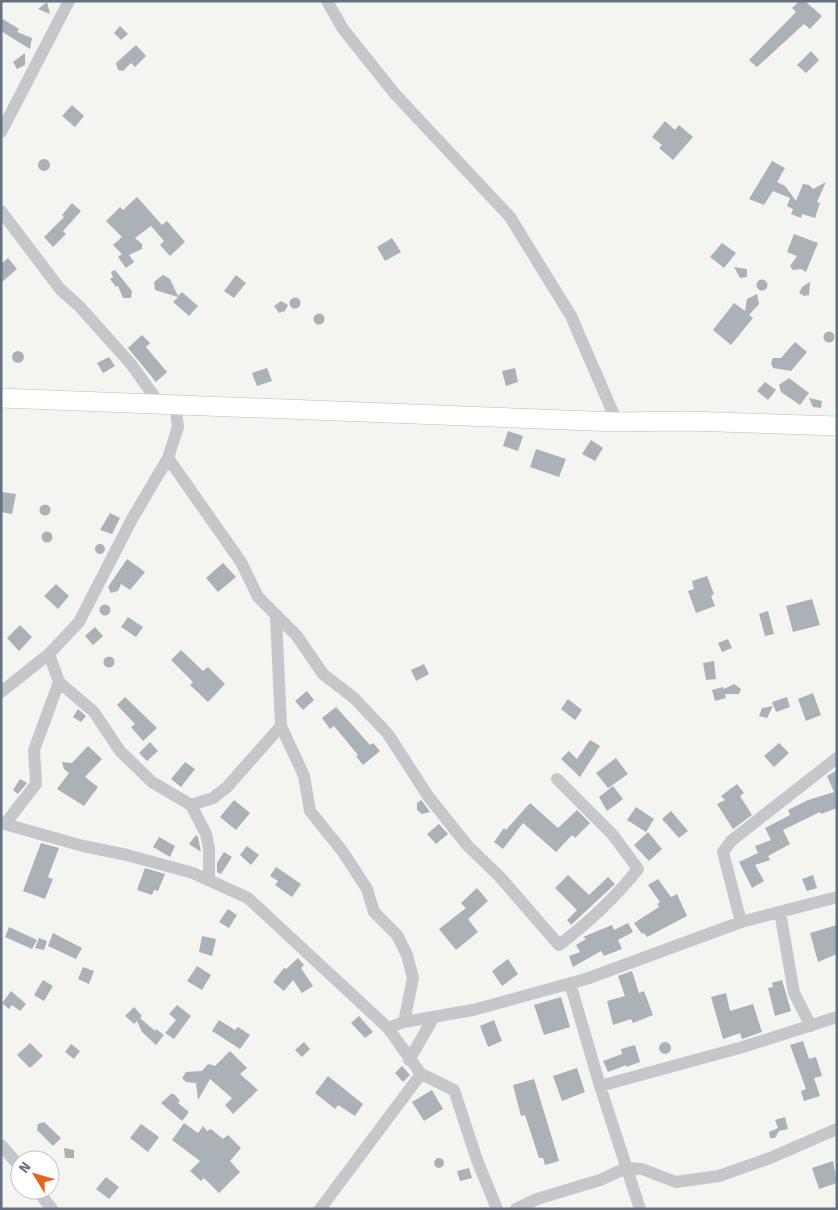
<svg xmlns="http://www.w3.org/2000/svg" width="838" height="1210" viewBox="0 0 838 1210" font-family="'Fira Sans',sans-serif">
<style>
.building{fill:#aab1b7}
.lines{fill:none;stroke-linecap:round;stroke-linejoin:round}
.secondary-casing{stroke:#b7babf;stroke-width:20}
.street{stroke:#c5c7cb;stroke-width:12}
.secondary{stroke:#fff;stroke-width:19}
</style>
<rect width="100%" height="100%" fill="#f4f5f1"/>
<path class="building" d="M799,1H805L822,16L810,29L804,24L757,67L749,60L796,12L792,8Z
M47,2L50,14L38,9Z
M1,18L19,29L17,32L32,38L30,49L1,31Z
M120,26L128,34L121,40L114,33Z
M136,45L146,56L135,67L131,63L123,71L118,70L116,63Z
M811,51L819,60L806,73L797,65Z
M25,53V65L17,69L13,62Z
M72,105L84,116L75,127L62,116Z
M665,121L675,130L679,125L693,137L673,160L659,148L662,145L652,137Z
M38 165a6 6 0 1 1 12 0a6 6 0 1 1-12 0Z
M772,161L785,168L777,182L785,186L796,201L803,184L809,185L813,189L826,182L817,202L820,203L815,218L802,214L801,218L791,214L793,209L787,206L790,198L773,191L764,205L749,199Z
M137,197L162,225L167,221L185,242L170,256L160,245L164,241L151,226L135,238L142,244V249L129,255L134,262L126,268L118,257L122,254L113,245L122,237L106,221L120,207L123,210Z
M72,203L81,211L63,231L66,234L53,247L44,237L64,217L62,215Z
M794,234L818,243L806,272L801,269L793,270L790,266L797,256L787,252Z
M392,238L401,252L385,261L377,247Z
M722,243L736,253L724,268L710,257Z
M8,258L17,269L1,283V264Z
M734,267L747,269V277L740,278Z
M115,270L132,291L131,298H123L118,286L116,287L110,279L113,277L111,272Z
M163,275L170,279L178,296L182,292L198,306L189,316L173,302L178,297L155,290L154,282Z
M236,275L246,283L234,298L224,291Z
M756.5 285a5.5 5.5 0 1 1 11 0a5.5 5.5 0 1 1-11 0Z
M810,282L809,295L804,296L799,293L802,287Z
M757,294L759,304L749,315L753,318L731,345L713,330L734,303L745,311L747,299Z
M289.5 303a5.5 5.5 0 1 1 11 0a5.5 5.5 0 1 1-11 0Z
M281,301L288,305L285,311L279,313L274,306Z
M313.5 319a5.5 5.5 0 1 1 11 0a5.5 5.5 0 1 1-11 0Z
M823.5 337a5.5 5.5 0 1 1 11 0a5.5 5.5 0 1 1-11 0Z
M142,335L150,343L146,347L167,372L156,382L128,348Z
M795,342L807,352L791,371L773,368L771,363L773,358H781Z
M12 357a6 6 0 1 1 12 0a6 6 0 1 1-12 0Z
M109,357L115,366L103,373L97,363Z
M267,368L272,381L257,386L252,373Z
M515,368L518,382L506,386L502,371Z
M789,378L809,393L800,405L781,392L779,385Z
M765,382L776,390L768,400L757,391Z
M809,398L822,401L821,408L813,407Z
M508,431L523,436L518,451L503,446Z
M591,440L603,448L595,461L582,454Z
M536,449L566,459L559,477L530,467Z
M1,492L16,494L12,514L1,512Z
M39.5 510a5.5 5.5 0 1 1 11 0a5.5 5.5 0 1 1-11 0Z
M110,513L120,518L112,534L100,530Z
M41.5 537a5.5 5.5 0 1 1 11 0a5.5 5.5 0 1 1-11 0Z
M95 549a5 5 0 1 1 10 0a5 5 0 1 1-10 0Z
M127,559L145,572L130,590L121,584L118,591L111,593L108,587Z
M223,563L236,577L218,592L206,578Z
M707,576L714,594L711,596L715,606L696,613L688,591L694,589L692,581Z
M56,584L69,596L58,609L44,596Z
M812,599L820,625L793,632L786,606Z
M99.5 610a5.5 5.5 0 1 1 11 0a5.5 5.5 0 1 1-11 0Z
M768,611L774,634L765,636L759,614Z
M128,617L143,627L136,637L121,627Z
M20,625L32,637L19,651L7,638Z
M95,627L103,636L93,645L85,636Z
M728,639L732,648L722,652L718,643Z
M181,650L203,671L208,667L225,684L208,702L190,685L193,682L171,660Z
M103.5 662a5.5 5.5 0 1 1 11 0a5.5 5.5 0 1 1-11 0Z
M714,661L716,679L706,680L703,663Z
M424,664L429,674L416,681L411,670Z
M734,684L741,689L739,694H725L726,698L715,701L712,690L723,687L724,689Z
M307,691L314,700L303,710L295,701Z
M813,693L821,715L806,721L798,699Z
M125,697L157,728L143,741L131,727L135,724L117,705Z
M787,697L790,707L776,712L772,702Z
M568,699L582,710L575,720L561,709Z
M773,706L767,718L759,716L762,708Z
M336,707L370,745L373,743L380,751L363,765L356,756L358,755L334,726L330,729L322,718Z
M78,709L86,716L81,722L73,717Z
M590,740L600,746L580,777L561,759L569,751L577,759Z
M150,742L158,751L147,761L139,753Z
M779,743L789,753L774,767L764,756Z
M88,746L102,759L85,777L98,787L84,806L57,789L69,773L64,769L62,762L72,763Z
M616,758L628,774L608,788L596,773Z
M185,762L195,769L181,787L171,779Z
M837,770V808L821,814L820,812L783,830L790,844L768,856L770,860L755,865L764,881L752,888L739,862L758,853L755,846L771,840L765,828L790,815L788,810L808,800L834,792L827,776Z
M20,779L27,783L18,794L13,790Z
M737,784L744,793L740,796L752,815L733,829L717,804L725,800L721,796Z
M613,786L623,799L607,811L599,797Z
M234,800L250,813L236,830L220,817Z
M421,800L422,801L430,812L422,814L417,810V803Z
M530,803L558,828L577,810L590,823L575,838L572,835L556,852L523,823L503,849L494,842L504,828L506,830Z
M636,807L654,819L646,832L627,820Z
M671,811L688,831L679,838L662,819Z
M439,824L448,834L436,844L427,834Z
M648,832L662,849L649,861L634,845Z
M196,835L198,837L201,852L189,844Z
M159,837L175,846L170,857L153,847Z
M41,843L59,848L48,877L53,879L45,899L23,891Z
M247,846L259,855L251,865L240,855Z
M224,852L232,857L221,874L217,872V863Z
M276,867L301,884L292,897L275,885L278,881L270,876Z
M145,868L165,874L158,891L154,890L152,895L137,890Z
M568,875L589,895L608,877L615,884L571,925L567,920L577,910L555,888Z
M813,875L817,888L807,891L802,879Z
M658,879L671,897L677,894L687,916L647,937L644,933L642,934L634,923L659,907L657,904L660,902L648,885Z
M477,888L488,901L468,919L478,932L456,950L439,929L466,908L461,903Z
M228,909L237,915L229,928L219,922Z
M628,923L633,932L618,940L622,949L604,956L601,951L573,967L569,956L580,952L576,945L586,939L583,937L612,925L614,930Z
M837,925V954L818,962L810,933Z
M9,927L37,940L32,949L5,937Z
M53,933L82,948L76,959L48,946Z
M202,936L216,939L212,956L199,952Z
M39,938L47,941L44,950L35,948Z
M298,958L304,965L301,968L313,986L302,993L293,980L284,991L273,982L284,968L286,969Z
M508,959L518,974L502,986L492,971Z
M197,966L211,975L202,990L187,981Z
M83,967L94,971L89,984L78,979Z
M632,971L639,993L644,991L653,1015L633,1023L631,1019L613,1025L607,1001L625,996L618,976Z
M43,980L53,986L44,1001L34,995Z
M782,980L791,1011L775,1016L768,988L773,987L772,983Z
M11,991L26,1004L20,1011L12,1005L9,1009L2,1003Z
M726,993L730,1011L753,1004L762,1032L742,1039L740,1033L723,1039L711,997Z
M561,997L570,1027L544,1035L534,1005Z
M177,1005L191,1016L174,1039L165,1033L176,1020L169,1014Z
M134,1007L142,1016L140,1018L155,1031L156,1029L164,1035L156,1045L142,1032L137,1021L134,1024L125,1016Z
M359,1016L373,1032L365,1038L351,1023Z
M219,1020L235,1030L238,1027L250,1035L240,1049L212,1031Z
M494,1020L502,1041L488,1047L480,1026Z
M803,1041L809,1059L816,1057L822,1076L814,1078L820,1096L804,1101L801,1091L806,1089L790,1045Z
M304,1042L310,1049L302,1057L295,1050Z
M659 1048a6 6 0 1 1 12 0a6 6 0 1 1-12 0Z
M30,1043L43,1056L30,1068L17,1055Z
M71,1044L80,1051L74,1059L65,1052Z
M635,1045L640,1062L626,1067V1065L608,1072L603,1061L622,1054L621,1049Z
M230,1051L247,1068L240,1074L258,1090L233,1114L225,1105L232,1098L210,1079L198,1100L196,1083L186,1082L182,1078L186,1072L202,1071L208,1064L215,1066Z
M402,1066L410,1075L403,1082L395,1073Z
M577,1068L585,1092L562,1101L553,1076Z
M328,1076L363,1104L355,1116L338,1105L335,1109L315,1093Z
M534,1079L559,1161L545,1165L543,1158H539L525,1115L521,1116L513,1085Z
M432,1090L443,1109L424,1121L412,1102Z
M171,1094H174L180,1101L178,1103L189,1112L182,1121L161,1103Z
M785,1117L788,1129L779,1131L775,1138H770L769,1132L778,1128L775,1120Z
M44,1122L61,1138L53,1146L37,1130L38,1124Z
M184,1123L198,1133L203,1126L207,1131L211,1129L223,1139L228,1135L241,1148L230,1161L240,1172L219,1193L204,1178L201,1181L190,1171L200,1161L172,1140Z
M141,1124L159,1137L148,1152L130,1138Z
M64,1148L74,1150V1158H65Z
M434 1163a5 5 0 1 1 10 0a5 5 0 1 1-10 0Z
M833,1161L837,1183L819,1189L812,1168Z
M469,1168L472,1178L460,1181L457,1171Z
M106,1177L119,1187L109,1199L96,1189Z"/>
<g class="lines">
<defs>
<path id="secondary" d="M1,398L617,422L687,421L837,426"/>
</defs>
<use href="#secondary" class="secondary-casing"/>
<path class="street" d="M327,1L343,29L395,94L510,217L571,316L617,422
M1,132L69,1
M1,211L60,289L80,307L131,364L159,403
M168,458L241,562L258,597L297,636L323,674L354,698L388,734L428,796L467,845L500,877L559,945C588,923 615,898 638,869L613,835L557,779
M276,617L281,726L304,776L310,811L343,852L367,889L374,912L397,935L407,955L413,978L404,1022
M49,654L59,682L94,712L120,751L152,782L191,805L206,834L209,848V878
M1,692L49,654L79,622L132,519L168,458L178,427L175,403
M191,805L213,798L227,787L281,726
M1,823L83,846L127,855L193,873L248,898L388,1028L421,1074L454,1090L477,1160L497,1209
M5,824L36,784L34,750L59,682
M780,912L794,993L811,1026
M741,922L723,852L731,841L837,758
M570,983L600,1086L640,1209
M388,1028L404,1022L473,1010L586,979L741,922L837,897
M409,1060L434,1017
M600,1086L743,1047L837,1017
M1,1145L20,1167
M37,1190L52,1209
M320,1209L421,1074
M516,1209L537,1199L600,1180L626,1168L642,1169L676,1182L719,1176L770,1158L837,1129"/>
<use href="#secondary" class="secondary"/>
</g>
<rect width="838" height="1210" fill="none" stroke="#637183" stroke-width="5"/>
<g transform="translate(35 1175) rotate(307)"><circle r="24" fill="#ffffff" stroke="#c1c6cd"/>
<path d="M0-4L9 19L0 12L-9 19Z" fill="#e7641f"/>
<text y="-8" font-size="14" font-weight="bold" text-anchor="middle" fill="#637183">N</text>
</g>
</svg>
